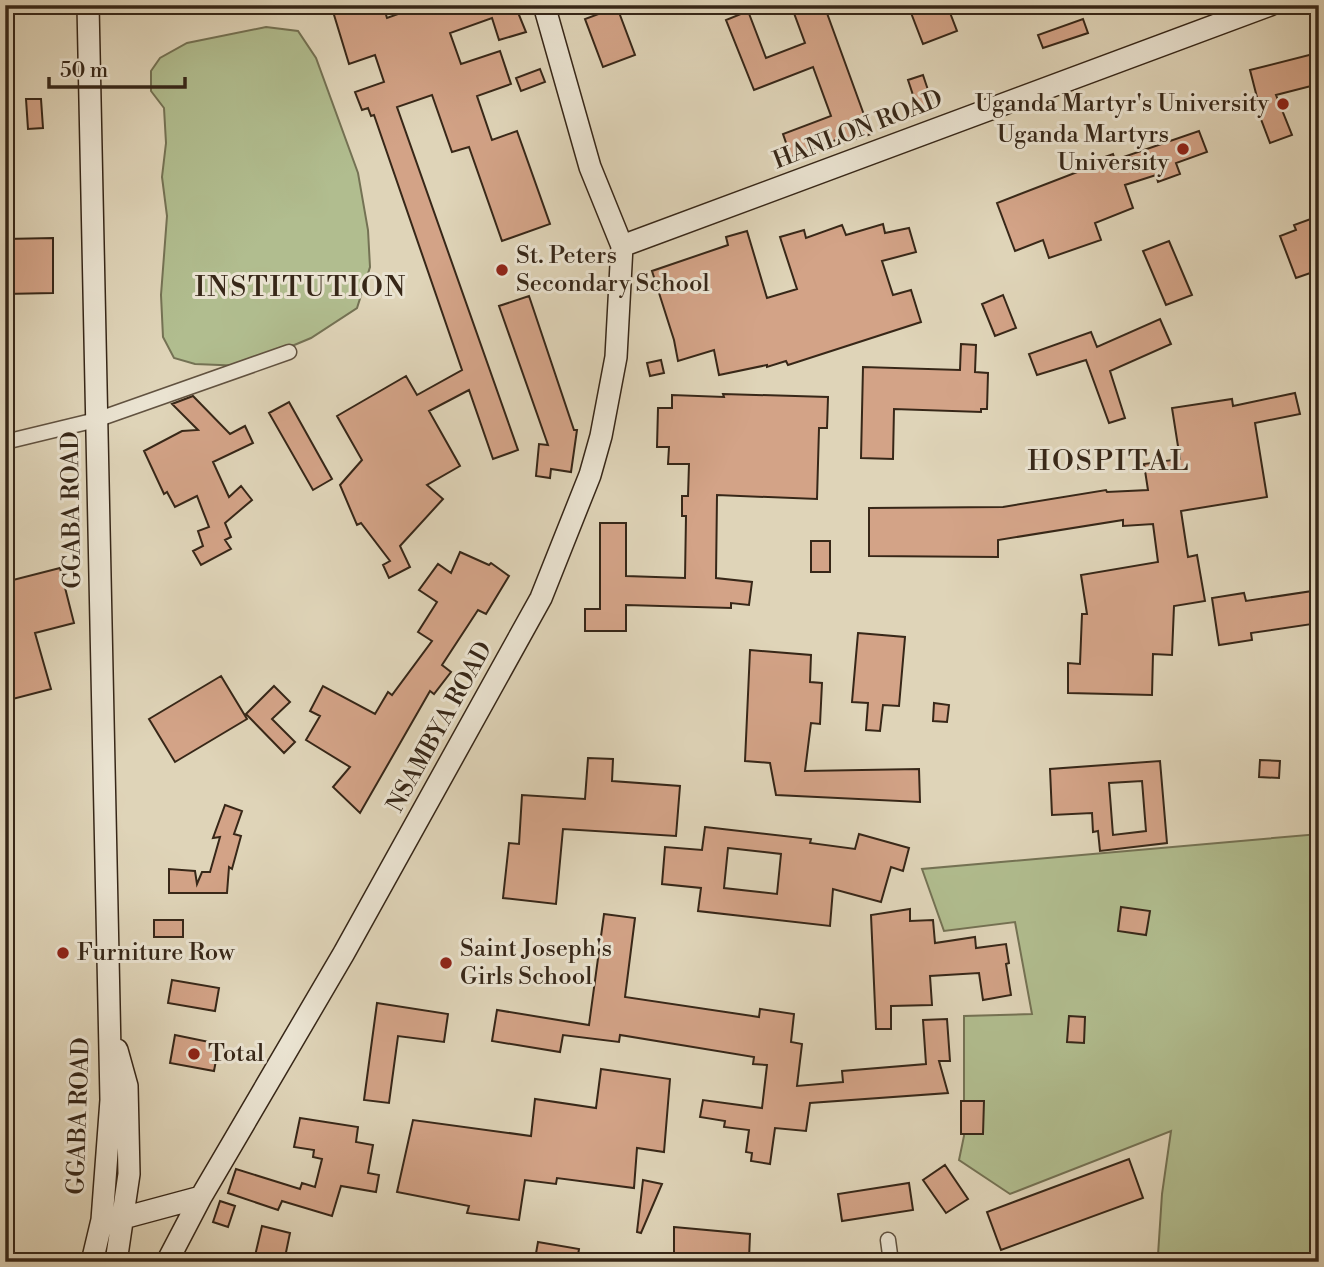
<svg xmlns="http://www.w3.org/2000/svg" width="1324" height="1267" viewBox="0 0 1324 1267" font-family="'Libre Bodoni',serif">
<style>
.green{fill:#b1bd8f;stroke:#747254;stroke-width:2}
.building{fill:#d3a387;stroke:#372718;stroke-width:2;fill-rule:evenodd}
.lines{fill:none;stroke-linecap:round;stroke-linejoin:round}
.street-casing{stroke:#615240;stroke-width:17}
.secondary-casing{stroke:#372718;stroke-width:24}
.street{stroke:#eae3d1;stroke-width:14}
.secondary{stroke:#eae3d1;stroke-width:21}
.poi-dot{fill:#8f2418;stroke:#eae3d1;stroke-width:2.5}
.labels{text-anchor:middle;dominant-baseline:central;stroke-width:6;stroke-linejoin:round;paint-order:stroke}
.poi-label{font-size:24px;fill:#372718;stroke:#eae3d1;text-anchor:start}
.street-label{font-size:24px;fill:#372718;stroke:#eae3d1}
.quarter-label{font-size:28px;letter-spacing:2px;fill:#372718;stroke:#eae3d1}
</style>
<rect width="100%" height="100%" fill="#dfd4b8"/>
<filter id="stains"><feTurbulence type="fractalNoise" baseFrequency=".00286" numOctaves="4"/><feColorMatrix values="0 0 0 0 .2 0 0 0 0 .09 0 0 0 0 .02 0 0 0 .5 -.17"/></filter>
<radialGradient id="worn" r=".72"><stop offset=".6" stop-color="#630" stop-opacity="0"/><stop offset="1" stop-color="#630" stop-opacity=".3"/></radialGradient>
<path class="green" d="M266,27L298,31L316,58L358,173L368,230L370,267L357,308L311,338L244,366L195,364L174,358L163,337L161,295L167,216L162,177L166,143L164,108L151,91V71L160,58L187,43Z
M1319,834V1262H1155L1158,1255L1162,1194L1171,1131L1010,1194L959,1160L964,1136V1016L1032,1014L1015,922L944,931L922,869Z"/>
<path class="building" d="M331,5H383L387,18L423,5H523V8L517,10L526,32L499,40L492,18L450,33L461,64L500,51L511,84L477,96L492,140L517,131L550,224L502,241L469,147L452,152L432,95L397,107L518,450L493,459L469,390L429,411L460,466L427,485L443,499L400,546L410,567L389,578L383,565L390,561L361,523L357,525L340,485L362,460L337,416L406,376L417,395L462,370L374,115L371,116L368,108L362,110L355,92L384,82L375,55L349,64Z
M791,5H824L871,134L842,143L841,138L791,157L783,134L831,116L813,67L754,90L726,20L748,11L766,58L805,43Z
M908,5H947L957,31L923,44Z
M617,7L635,55L603,67L585,19Z
M1083,19L1088,33L1043,48L1038,35Z
M1317,53L1319,84L1276,95L1292,135L1270,143L1259,114L1261,113L1250,70Z
M540,69L545,82L521,91L516,78Z
M923,75L933,105L918,110L908,80Z
M26,99H41L43,128L28,129Z
M1199,131L1207,152L1176,163L1180,174L1158,182L1156,175L1125,185L1133,208L1095,223L1101,240L1049,258L1043,240L1015,251L997,203L1093,166L1091,162L1113,154L1115,160Z
M1319,216V270L1296,278L1280,236L1296,230L1294,225Z
M883,224L885,233L909,228L916,252L882,261L893,295L911,290L921,322L788,365L786,361L767,367V365L719,375L714,350L678,361L674,340L652,271L728,245L726,237L747,231L767,298L797,289L780,237L804,230L806,238L842,225L846,235Z
M53,238V293L5,294V239Z
M1169,241L1192,295L1166,305L1143,251Z
M1003,295L1016,328L995,336L982,304Z
M529,296L574,430H577L571,472L551,469L550,478L536,476L539,444L548,445L499,306Z
M1160,319L1171,344L1110,371L1125,418L1109,423L1086,360L1037,375L1029,354L1091,332L1097,347Z
M961,344L976,345L975,372L988,373L987,409H981V412L894,409L893,459L861,458L863,367L960,370Z
M661,360L664,373L650,376L647,363Z
M1295,393L1300,414L1255,423L1267,497L1181,511L1188,557L1197,555L1205,601L1174,606L1172,655L1153,654L1152,695L1068,693V663L1080,664L1082,614H1087L1081,575L1158,562L1153,524L1123,526V520L998,540V557L869,556V508L1003,507L1106,490L1107,492L1148,490L1144,464L1180,459L1172,408L1232,399L1233,406Z
M723,394L828,397L827,428H819L817,499L717,495L716,578L752,582L749,605L731,603V608L626,605V631H585V609H600V523H626V576L685,578L686,516H682V496H688L689,464H668L669,447H657L658,408H672V395L724,397Z
M193,396L230,434L245,426L253,443L213,462L229,497L241,486L252,500L225,523L231,537L225,540L231,549L201,565L193,551L203,546L198,531L209,527L197,496L175,507L167,492L164,494L144,451L182,431L198,430L172,404Z
M289,402L332,479L313,490L269,413Z
M811,541H830V572H811Z
M460,552L489,565L491,563L509,576L486,614L478,610L442,665L451,672L434,694L430,691L360,813L333,787L350,767L306,740L320,716L310,711L323,686L375,714L388,692L392,695L432,641L418,632L437,602L419,590L438,564L451,573Z
M60,568L74,623L35,633L51,689L5,701V582Z
M1319,590V623L1251,633L1252,640L1219,645L1212,598L1244,593L1246,601Z
M858,633L905,637L899,706L883,705L880,731L866,730L868,703L852,702Z
M750,650L811,655L810,682L822,683L820,724L811,723L805,771L919,769L920,802L776,795L770,763L745,761Z
M221,676L247,719L175,762L149,719Z
M274,686L290,702L272,719L295,742L284,753L246,714Z
M934,703L949,705L947,722L933,721Z
M588,758L613,759L612,781L680,786L676,836L563,829L556,904L503,898L509,843L519,844L522,795L585,799Z
M1260,760L1280,761L1279,778L1259,777Z
M1160,761L1167,843L1100,851L1098,831L1093,832L1092,813L1052,815L1050,769ZM1142,781L1146,831L1113,835L1109,783Z
M225,805L242,811L234,834L241,836L232,869L229,867L227,893H169V869L195,871L197,884L202,872H210L220,837L213,838Z
M705,827L811,839L810,843L855,849L859,834L909,848L903,871L891,867L881,902L833,889L830,926L698,911L701,888L662,884L665,847L702,850ZM728,848L781,854L777,894L724,888Z
M1121,907L1150,911L1146,935L1118,931Z
M910,909V921L933,920L935,943L975,937L976,948L1006,944L1009,963L1006,964L1011,995L983,1000L979,973L930,976L932,1005L891,1006V1029H876L871,915Z
M604,914L635,918L625,997L759,1017L760,1009L794,1014L791,1042L802,1044L797,1086L843,1082L842,1071L926,1064L923,1020L947,1019L950,1061H939L948,1093L810,1103L806,1131L775,1128L770,1164L751,1161L752,1153L746,1152L749,1130L724,1127L725,1121L700,1117L703,1100L762,1108L767,1065L753,1064L754,1057L620,1035L619,1042L563,1035L560,1052L492,1041L497,1010L589,1025Z
M154,920H183V937H154Z
M172,980L219,988L215,1011L168,1003Z
M377,1003L448,1014L444,1042L398,1036L389,1103L364,1100Z
M1069,1016L1085,1017L1084,1043L1067,1042Z
M175,1035L219,1044L214,1071L170,1063Z
M601,1069L670,1079L664,1152L637,1148L634,1188L557,1178L556,1184L525,1180L519,1220L467,1213L469,1206L397,1192L413,1120L531,1136L535,1099L596,1108Z
M961,1101H984L983,1134H961Z
M300,1118L358,1127L356,1142L373,1145L368,1173L379,1175L376,1192L341,1186L332,1216L282,1201L278,1210L228,1193L236,1169L300,1189L302,1183L315,1187L322,1159L313,1157L314,1150L294,1147Z
M1129,1159L1143,1198L1001,1250L987,1212Z
M945,1165L968,1199L946,1213L923,1180Z
M643,1180L662,1184L641,1233L637,1232Z
M909,1183L913,1210L842,1221L838,1194Z
M220,1201L235,1206L228,1227L213,1222Z
M262,1226L290,1233L284,1262L254,1260Z
M674,1227L750,1234L749,1259L674,1254Z
M538,1242L579,1249L577,1262L535,1259Z"/>
<g class="lines">
<defs>
<path id="street" d="M5,442L96,420L289,352
M888,1240L891,1262"/>
<path id="secondary" d="M88,5L111,1100L102,1220L92,1262
M622,246L1270,5
M111,1219L123,1218L201,1197
M116,1262L129,1174L127,1086L117,1050
M167,1262L201,1197L344,953L541,598L590,475L601,436L616,357L622,246L590,167L544,5"/>
</defs>
<use href="#street" class="street-casing"/>
<use href="#secondary" class="secondary-casing"/>
<use href="#street" class="street"/>
<use href="#secondary" class="secondary"/>
</g>
<g class="poi-dot">
<circle cx="1283" cy="104" r="7"/>
<circle cx="1183" cy="149" r="7"/>
<circle cx="502" cy="270" r="7"/>
<circle cx="63" cy="953" r="7"/>
<circle cx="446" cy="963" r="7"/>
<circle cx="194" cy="1054" r="7"/>
</g>
<g class="labels">
<g class="poi-label">
<text x="1269" y="104" text-anchor="end">Uganda Martyr's University</text>
<text x="1169" y="135" text-anchor="end">Uganda Martyrs<tspan x="1169" dy="28">University</tspan></text>
<text x="516" y="256">St. Peters<tspan x="516" dy="28">Secondary School</tspan></text>
<text x="460" y="949">Saint Joseph's<tspan x="460" dy="28">Girls School</tspan></text>
<text x="77" y="953">Furniture Row</text>
<text x="208" y="1054">Total</text>
</g>
<g class="street-label">
<text transform="translate(858 130) rotate(-21)">HANLON ROAD</text>
<text transform="translate(72 510) rotate(-91)">GGABA ROAD</text>
<text transform="translate(440 727) rotate(-61)">NSAMBYA ROAD</text>
<text transform="translate(79 1116) rotate(-88)">GGABA ROAD</text>
</g>
<g class="quarter-label">
<text x="301" y="287">INSTITUTION</text>
<text x="1109" y="461">HOSPITAL</text>
</g>
</g>
<rect width="1324" height="1267" fill="none" stroke="#dfd4b8" stroke-width="28"/>
<rect x="7" y="7" width="1310" height="1253" fill="none" stroke="#372718" stroke-width="3.5"/>
<rect x="14" y="14" width="1296" height="1239" fill="none" stroke="#372718" stroke-width="2"/>
<path d="M49 77v10h136v-10" fill="none" stroke="#372718" stroke-width="3.5"/>
<text x="60" y="77" font-size="21" fill="#372718" stroke="#eae3d1" stroke-width="5" paint-order="stroke">50 m</text>
<rect width="100%" height="100%" filter="url(#stains)"/>
<rect width="100%" height="100%" fill="url(#worn)"/>
</svg>
